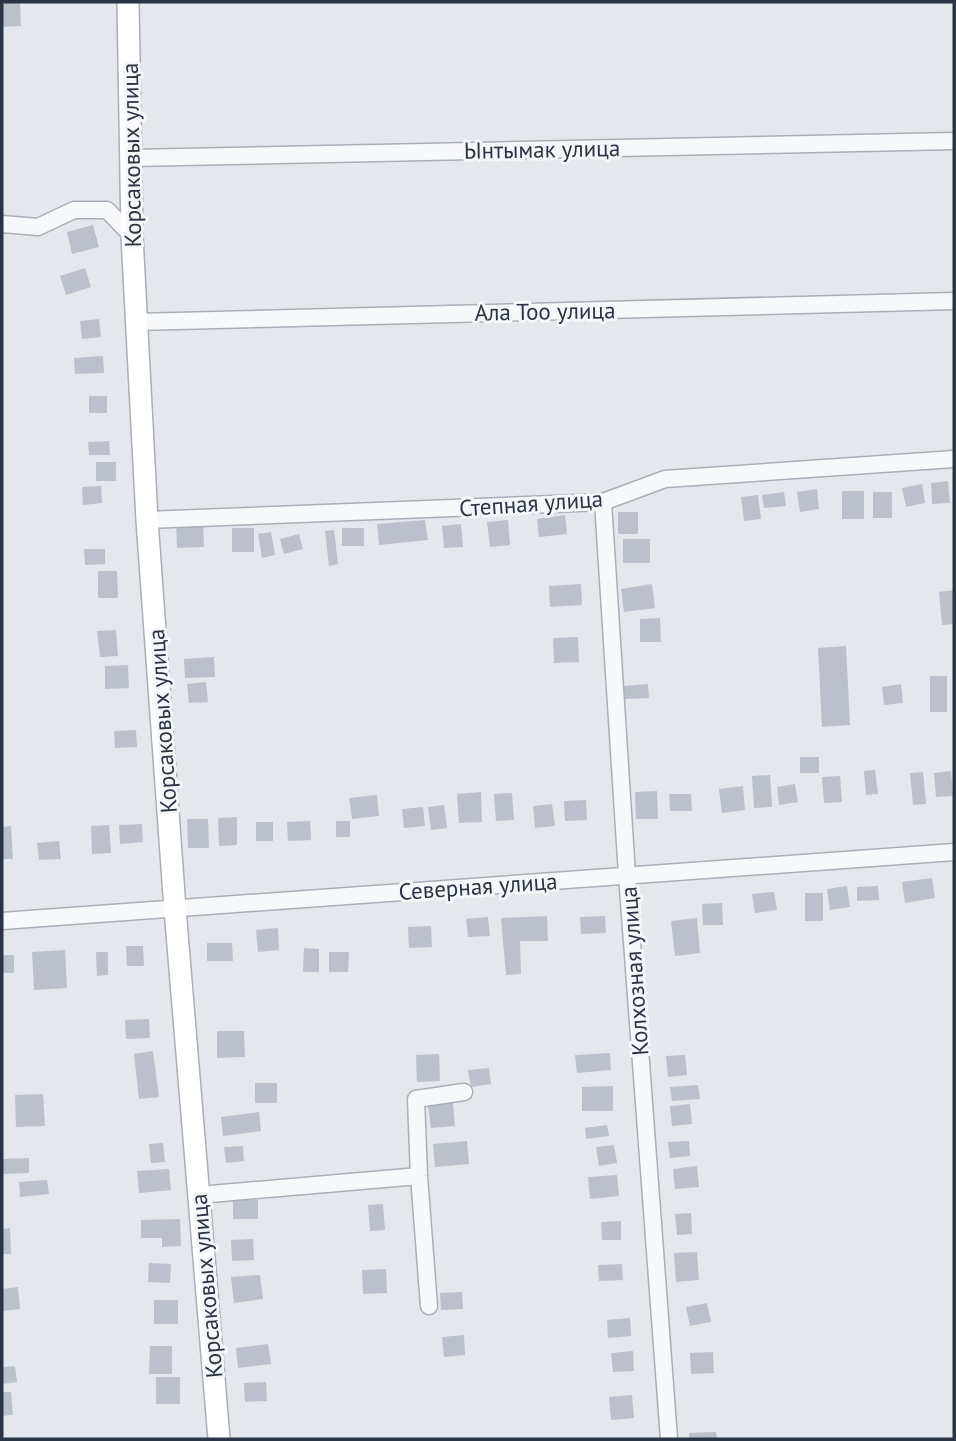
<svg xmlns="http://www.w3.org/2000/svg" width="956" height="1441" viewBox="0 0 956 1441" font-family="'PT Sans',sans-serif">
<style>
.building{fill:#bbc0ca}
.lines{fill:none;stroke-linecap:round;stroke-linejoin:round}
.street-casing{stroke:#a9aeb7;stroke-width:19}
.secondary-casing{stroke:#a9aeb7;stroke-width:24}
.street{stroke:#f7f8fa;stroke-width:16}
.secondary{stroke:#fff;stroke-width:21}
.labels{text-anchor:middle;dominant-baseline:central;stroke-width:6;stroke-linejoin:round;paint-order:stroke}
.street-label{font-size:23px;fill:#2b3445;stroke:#f4f6f9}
</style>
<rect width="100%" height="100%" fill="#e4e7ec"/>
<path class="building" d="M2,2H20L21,26L2,27Z
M93,225L99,247L72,254L67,232Z
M85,268L91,287L66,295L60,276Z
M99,319L101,337L82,339L80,321Z
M103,356L104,373L75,374L74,358Z
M89,396H107V413H89Z
M109,441L110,455H89L88,442Z
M96,462H116V481H96Z
M948,481L950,503L932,504L931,483Z
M922,484L925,503L906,507L902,488Z
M101,486L102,503L83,505L82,487Z
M817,489L819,509L800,512L797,492Z
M842,491H864V519H842Z
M784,492L786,506L764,508L762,495Z
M873,492H892V518H873Z
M758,495L761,519L744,521L741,497Z
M618,512H638V534H618Z
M565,515L567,534L539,537L537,519Z
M425,520L428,540L379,545L377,524Z
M508,520L510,545L490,547L487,522Z
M203,523L204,547L177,548L176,524Z
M461,524L463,547L444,548L442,526Z
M232,528H254V552H232Z
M342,528H364V546H342Z
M334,530L338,564L329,566L325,531Z
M271,532L275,555L262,558L258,534Z
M299,534L303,549L284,554L280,539Z
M623,539H650V563H623Z
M84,549H105V564L85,565Z
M98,571H117L118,598H98Z
M581,584L582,605L550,607L549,586Z
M652,584L655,608L624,612L621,589Z
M954,590V624L942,625L939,592Z
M660,618L661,642H640V619Z
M116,630L118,656L100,657L97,631Z
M578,637L579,662L554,663L553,638Z
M846,646L850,725L822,727L818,648Z
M214,657L215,677L185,678L184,659Z
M128,665L129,688L105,689V666Z
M930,676H947V712H930Z
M206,682L208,702L189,703L187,684Z
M648,684L649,698L625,699L624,686Z
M901,684L903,703L884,705L882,687Z
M136,730L137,747L115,748L114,731Z
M800,757H819V773H800Z
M875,770L878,794L866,795L864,771Z
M951,771L953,796L936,797L934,773Z
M923,772L926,804L913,805L910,773Z
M770,775L772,807L754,808L752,776Z
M840,776L842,802L824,803L822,777Z
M795,784L798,802L779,805L777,787Z
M743,786L745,810L722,813L719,789Z
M657,791L658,819H636L635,792Z
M481,792L482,822L459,823L457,794Z
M512,793L514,820L496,821L494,794Z
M669,794H691L692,811H670Z
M377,795L379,816L352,819L349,798Z
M586,800L587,820L565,821L564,801Z
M552,804L555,826L535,828L533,806Z
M444,805L447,828L431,830L428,807Z
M423,807L425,826L404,828L402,809Z
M237,817V845L219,846L218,818Z
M187,819H208L209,848H188Z
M310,821L311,840L288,841L287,822Z
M336,821H350V837H336Z
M256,822H273V841H256Z
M142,824L143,842L120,844L119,825Z
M109,825L111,853L92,854L91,826Z
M11,826L13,859H2V827Z
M59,841L61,859L39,860L37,843Z
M932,878L935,898L905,903L902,882Z
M847,886L850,907L830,910L827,889Z
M878,886L879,900L857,901V887Z
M774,892L777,910L755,913L752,894Z
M805,893H823V921H805Z
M722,903L723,925H703L702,904Z
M547,916L548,941H520L521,974L506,975L501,918Z
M605,916L606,933L581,934L580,917Z
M488,917L490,936L468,937L466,919Z
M697,918L700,953L675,956L671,921Z
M431,926L432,947L409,948L408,927Z
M278,928L279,950L258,952L256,930Z
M207,943H232L233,961H207Z
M126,946H143L144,966H127Z
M304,948L319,949V972H303Z
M65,950L67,988L34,990L32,952Z
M96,952H108V975L97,976Z
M329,952H349L348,972H329Z
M2,955H14V973H2Z
M149,1019L150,1038L126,1039L125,1020Z
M217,1031H244L245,1057L217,1058Z
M153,1051L159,1097L139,1099L134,1054Z
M610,1053L611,1070L577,1073L575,1055Z
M439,1054L440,1081L417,1082L416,1055Z
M685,1055L687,1075L668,1077L666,1056Z
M489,1068L491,1084L471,1087L468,1070Z
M255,1083H277V1103H255Z
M698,1085L700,1099L672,1101L670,1087Z
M613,1086V1111H582V1087Z
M43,1094L45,1126L16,1127L15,1095Z
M453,1103L455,1126L431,1128L428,1105Z
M690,1104L692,1124L672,1126L670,1106Z
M259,1112L261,1131L223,1136L221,1117Z
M607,1125L609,1136L586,1139L585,1128Z
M467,1141L469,1164L435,1167L433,1144Z
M689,1141L690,1156L670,1158L668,1142Z
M163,1143L165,1162L151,1163L149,1144Z
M614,1145L617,1163L599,1166L596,1147Z
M243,1146L244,1161L226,1163L224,1147Z
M29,1158V1173L2,1174V1159Z
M697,1166L699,1187L675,1189L673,1169Z
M169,1169L171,1190L139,1193L137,1171Z
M617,1175L619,1196L590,1199L588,1177Z
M47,1180L49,1194L20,1197L19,1182Z
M233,1199L258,1200V1219H233Z
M383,1204L385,1230L370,1231L368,1205Z
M691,1213L692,1234L677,1235L675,1214Z
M180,1219L181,1246L162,1247V1238H141V1220Z
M621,1221V1240H602L601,1222Z
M10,1228L11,1254H2V1229Z
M253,1239L254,1260L232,1261L231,1240Z
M697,1252L699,1280L676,1282L674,1253Z
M149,1263L171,1264L170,1283L148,1282Z
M622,1264L623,1280L599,1281L598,1265Z
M386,1269L387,1293L363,1294L362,1270Z
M260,1275L263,1299L234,1303L231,1277Z
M18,1287L20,1309L2,1311V1289Z
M462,1292L463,1309L441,1310L440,1293Z
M154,1300H178V1324H154Z
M707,1303L711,1322L690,1326L686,1307Z
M630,1318L631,1336L608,1338L607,1320Z
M464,1335L465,1355L444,1357L442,1337Z
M268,1344L271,1364L238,1368L236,1348Z
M150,1346H172V1374H149Z
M633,1351L634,1371L613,1372L611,1353Z
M713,1352L714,1373L691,1374L690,1353Z
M15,1366L17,1382L2,1384V1367Z
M156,1377H180V1404H156Z
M266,1382L267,1401L245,1402L244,1383Z
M2,1392H11L13,1415L2,1416Z
M632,1395L634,1418L611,1420L609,1397Z
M716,1432L717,1439H689V1433Z"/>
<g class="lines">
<defs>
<path id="street" d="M131,158L954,141
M2,224L38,227L74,210H107L132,236
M136,322L954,301
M603,502L627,875L669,1439
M147,520L603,502L665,479L954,459
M2,921L954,852
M199,1195L419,1176
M429,1306L419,1176L416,1099L464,1092"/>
<path id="secondary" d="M128,2L132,236L147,520L175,909L219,1439"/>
</defs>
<use href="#street" class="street-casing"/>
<use href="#secondary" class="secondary-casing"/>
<use href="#street" class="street"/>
<use href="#secondary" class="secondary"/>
</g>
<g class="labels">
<g class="street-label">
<text transform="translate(542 149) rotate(-1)">Ынтымак улица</text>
<text transform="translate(131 155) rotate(-91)">Корсаковых улица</text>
<text transform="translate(545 311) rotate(-1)">Ала Тоо улица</text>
<text transform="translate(531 503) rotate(-4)">Степная улица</text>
<text transform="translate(162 721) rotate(-94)">Корсаковых улица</text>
<text transform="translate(478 886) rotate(-4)">Северная улица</text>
<text transform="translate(634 971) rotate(-94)">Колхозная улица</text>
<text transform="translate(206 1286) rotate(-95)">Корсаковых улица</text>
</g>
</g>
<rect width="956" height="1441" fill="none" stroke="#2b3445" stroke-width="7"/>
</svg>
